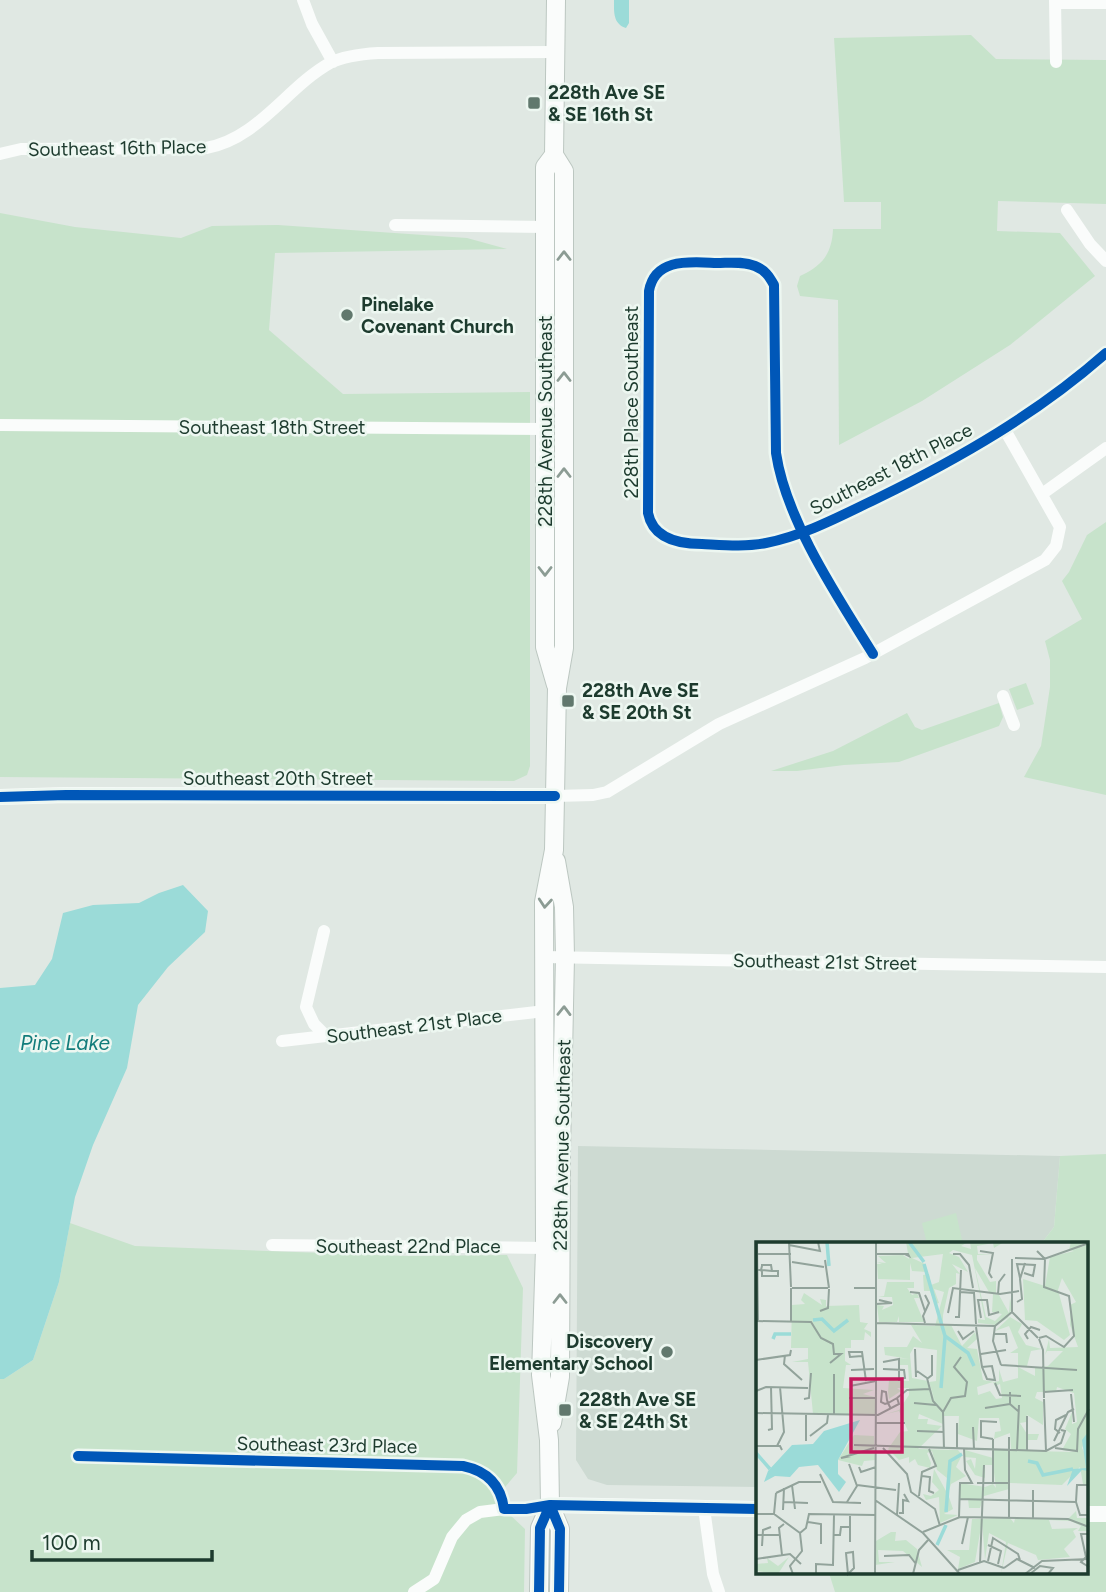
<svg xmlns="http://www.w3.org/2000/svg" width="1106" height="1592" viewBox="0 0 1106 1592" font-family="Figtree,sans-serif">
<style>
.built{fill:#cddad2}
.green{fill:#c7e3cb}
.water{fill:#9bdbd8}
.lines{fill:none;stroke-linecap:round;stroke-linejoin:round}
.secondary-casing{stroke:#bcc7c1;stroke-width:20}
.minor{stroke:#fafcfb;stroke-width:12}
.tertiary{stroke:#fafcfb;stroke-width:16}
.secondary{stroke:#fafcfb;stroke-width:18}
.cycleway-casing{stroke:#edf7f1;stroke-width:15}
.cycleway{stroke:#0057b8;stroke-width:10}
.oneway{stroke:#8c9c94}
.poi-dot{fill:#61786d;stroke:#edf7f1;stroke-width:2.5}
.labels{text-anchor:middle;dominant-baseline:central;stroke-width:5;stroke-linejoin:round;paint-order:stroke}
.poi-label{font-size:19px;font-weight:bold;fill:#1d3b2e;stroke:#edf7f1;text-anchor:start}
.street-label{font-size:19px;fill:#1d3b2e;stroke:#edf7f1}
.water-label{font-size:21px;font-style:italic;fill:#127c7b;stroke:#edf7f1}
.inset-river{fill:none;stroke:#9bdbd8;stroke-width:3.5}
.inset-road{fill:none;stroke:#92a39b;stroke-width:2}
.view{fill:#c2185b;fill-opacity:0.15;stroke:#c2185b;stroke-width:3.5}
.inset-edge{fill:none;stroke:#1d3b2e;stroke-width:3.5}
</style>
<rect width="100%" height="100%" fill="#e0e8e3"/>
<path class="built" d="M578,1146L1060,1156L1054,1227L1041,1244H758V1487L607,1485L588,1479L576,1460Z"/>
<path class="green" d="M971,35L996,59L1106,60V204L998,201L997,231L1060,233L1095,276L1010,345L922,401L839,445L838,300L800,296L797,286L800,276C822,266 832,254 833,229H881V202H844L834,38Z
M0,213L75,227L181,238L212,226L278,225L467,238L507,249L275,253L269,330L343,394L530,392V766L527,775L514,781L0,777Z
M1106,522V795L1024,777L1041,746L1045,720L1050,687V660L1045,641L1082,619L1062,581L1069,572L1087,535Z
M1026,683L1034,704L1017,710L1009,689Z
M999,703L1003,717L999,726L899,762L844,765L797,771H771L833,751L907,713L915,727L922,730Z
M1106,1154V1592H835L829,1573H1087V1244H1041L1054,1227L1060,1156Z
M956,1213L963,1244H927L922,1223Z
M70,1223L135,1246L406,1256L507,1255L523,1288L517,1473L494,1500L525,1529L524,1592H0V1379H4L33,1360L59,1282Z"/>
<path class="water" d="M614,0H629V23L626,28C613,24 614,12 614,0Z
M183,885L208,911L205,932L168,967L138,1005L127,1068L93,1145L75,1197L59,1282L33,1360L4,1379H0V988L35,985L52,959L63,913L93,905L139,903L159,893Z"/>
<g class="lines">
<defs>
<path id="secondary" d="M556,0L554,155L564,171V648L557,688L554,850L544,902L545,1248L541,1375L549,1440L550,1505L560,1529L559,1592
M554,155L545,167V647L556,685
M552,1423L560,1377L561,1153L565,957L564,907L556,861
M539,1592L540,1528L550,1505"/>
</defs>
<use href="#secondary" class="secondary-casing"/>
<path class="minor" d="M303,0L312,24L333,62
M1055,0L1056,62
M1055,3H1106
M0,154L21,149L206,148C258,139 287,87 330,63C344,56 362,54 378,53L557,52
M1067,210L1090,244L1106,261
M395,225L545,227
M0,425L545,429
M1042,494L1106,448
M873,654C837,596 786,520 776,453L774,285C769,276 765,270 755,266C743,261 729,263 717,263C691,262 655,257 649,291L648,513C653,539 679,544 702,544C723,545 745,547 766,543C806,535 842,515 878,498C960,458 1038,413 1106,353
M1003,696L1014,725
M555,796L593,795L607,792L719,724L865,658L1045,560L1056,546L1060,527L1005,430
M324,931L306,1007L314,1024L326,1036
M544,957L1106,967
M282,1041L545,1011
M272,1245L545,1248
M78,1456L463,1466C487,1471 501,1485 504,1509H526L550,1505
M704,1508L713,1574L719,1592
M414,1592L434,1579L452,1537L466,1520L480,1512L504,1509"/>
<path class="tertiary" d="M0,797L66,795L555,796
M550,1505L758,1509
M1087,1514H1106"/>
<use href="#secondary" class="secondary"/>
<defs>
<path id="cycleway" d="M873,654C837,596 786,520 776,453L774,285C769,276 765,270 755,266C743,261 729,263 717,263C691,262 655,257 649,291L648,513C653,539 679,544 702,544C723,545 745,547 766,543C806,535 842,515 878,498C960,458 1038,413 1106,353
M0,797L66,795L555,796
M78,1456L463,1466C487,1471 501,1485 504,1509H526L550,1505L758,1509
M550,1505L560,1529L559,1592
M539,1592L540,1528L550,1505"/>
</defs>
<use href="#cycleway" class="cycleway-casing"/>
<use href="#cycleway" class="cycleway"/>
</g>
<defs><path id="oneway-chevron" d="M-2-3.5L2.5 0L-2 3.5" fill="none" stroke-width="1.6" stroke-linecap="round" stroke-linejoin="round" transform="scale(1.75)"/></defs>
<g class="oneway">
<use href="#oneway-chevron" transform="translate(564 256) rotate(-90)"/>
<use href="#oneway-chevron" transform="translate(564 377) rotate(-90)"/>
<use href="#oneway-chevron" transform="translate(564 473) rotate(-90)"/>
<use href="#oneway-chevron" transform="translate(545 571) rotate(90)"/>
<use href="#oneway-chevron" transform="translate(545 903) rotate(95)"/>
<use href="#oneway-chevron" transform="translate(564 1011) rotate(-89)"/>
<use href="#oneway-chevron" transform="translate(560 1299) rotate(-90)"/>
</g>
<g class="poi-dot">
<rect x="527" y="96" width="14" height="14" rx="3.5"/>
<circle cx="347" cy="315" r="7"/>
<rect x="561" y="694" width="14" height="14" rx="3.5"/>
<circle cx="667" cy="1352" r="7"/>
<rect x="558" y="1403" width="14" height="14" rx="3.5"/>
</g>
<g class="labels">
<g class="poi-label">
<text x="548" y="92">228th Ave SE<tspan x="548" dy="22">&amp; SE 16th St</tspan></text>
<text x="361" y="304">Pinelake<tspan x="361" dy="22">Covenant Church</tspan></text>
<text x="582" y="690">228th Ave SE<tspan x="582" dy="22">&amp; SE 20th St</tspan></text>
<text x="653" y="1341" text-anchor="end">Discovery<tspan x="653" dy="22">Elementary School</tspan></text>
<text x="579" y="1399">228th Ave SE<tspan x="579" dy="22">&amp; SE 24th St</tspan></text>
</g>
<g class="street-label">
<text transform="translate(117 148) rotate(-1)">Southeast 16th Place</text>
<text transform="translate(631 402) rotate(-90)">228th Place Southeast</text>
<text transform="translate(545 421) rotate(-90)">228th Avenue Southeast</text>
<text x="272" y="427">Southeast 18th Street</text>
<text transform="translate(891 469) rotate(-27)">Southeast 18th Place</text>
<text x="278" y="778">Southeast 20th Street</text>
<text transform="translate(825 962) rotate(1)">Southeast 21st Street</text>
<text transform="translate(414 1026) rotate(-7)">Southeast 21st Place</text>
<text transform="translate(562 1145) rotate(-89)">228th Avenue Southeast</text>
<text x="408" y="1246">Southeast 22nd Place</text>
<text transform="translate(327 1445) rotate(1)">Southeast 23rd Place</text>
</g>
<g class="water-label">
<text x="65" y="1042">Pine Lake</text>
</g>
</g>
<g transform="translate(756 1242)">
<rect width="332" height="332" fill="#e0e8e3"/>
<path d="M150,0H212L205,4L215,7L214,0H248L238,6L237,1L221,4L222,12H237L221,13V18L234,40L240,39V51L233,50L219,26L230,75L239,79L246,72L236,70L237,52L243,53L253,71L254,56L256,66L252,76L240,83L222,81V77L229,78L216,13L197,8L193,11L203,15L212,30L196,22L204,32L200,31V42L193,46L187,73V82L195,83L206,104L219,90L221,97L211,106L221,107L227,138L239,140L243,139V127L247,140L262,136V125L279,134V126L292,124L307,109H291L289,113L293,97L294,106L322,105L314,83V63L320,60L306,36L302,48L314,93L308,98L281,79L269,78L267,37L289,44L294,15L318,9L313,8L315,0H325L326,5L332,1L333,190L326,206L332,218V242H327L324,225L306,243L254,241V229L253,247L228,254L224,266H213L212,257H204V241L229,245L237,242L240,246L237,223H229V236L219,233L210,219L215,217L219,227L220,216L208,215L209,208L237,216L238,208H268L255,207L254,191L238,197L239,190L245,189L243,176H223L221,199L202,192L203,174H188L187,182L163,172L162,177H172L171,182L186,184L162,207L202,208L206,213L200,225L210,234L195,242L192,252L197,267L188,272L202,273L184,281L183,255L170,258L167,252L175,254L183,248L176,240L178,227L190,249L191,236L181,228L176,209L171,211L175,221L174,226L162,223L159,217L153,221V215L143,218L132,207L144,190L152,189L143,169L130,172L143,168L153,153V146H141L145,149L133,157L132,150L133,138L153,139L152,123H144L143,116L153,117L129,113L128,105H151L157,94L166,101L155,83L135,82L179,84L188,50L178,47L183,61L179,62L174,49H168L167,33L173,32L175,43L183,40L187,12L156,16L169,22L171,30L156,29L154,21V38L122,37L121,22H126L121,20L130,21L122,14L147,13L153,17ZM158,105L181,108L180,139L173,140L180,162L172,139L156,136L154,112ZM237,140L239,144L244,142L246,156L240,157L234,149L222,153L221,145ZM301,145L318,151L321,180L316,182V170L309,187L315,192L306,208L321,210L271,209V198H281L283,192H271L264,181L270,180L271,173L287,183V160L279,156L281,150H300ZM131,40H158V46H151L156,53L161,51L163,56H158L168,80H143V74L141,80H123L121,63L128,64L126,68L137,63L136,55H122L128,54ZM48,51L66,63L64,57L70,58V64L103,63L104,80L110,81L108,85L110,81H112L108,87L115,90V95L109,90L108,98H95V106H89V119L95,123H90L87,146L118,148L107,152L119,155V172H57L52,120H36L52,117V106H35L36,63L49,62L45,58ZM254,75L266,82L262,90L270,103L286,107L275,109L271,124H262V111H254L262,106L253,84L239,89ZM98,193L118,194L119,218L108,219L106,224L82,218ZM320,269L321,276H332V289H322L325,284L315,279L293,278L296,287L322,286L317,289L320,295L308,307L314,315L282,318L280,313L252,301L245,332L250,300L233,291L229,318L226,279L219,320L202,327L204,315L191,308H213L216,277L254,276L258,281L259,276H313ZM135,290H140L139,299L150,298L161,307L166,325L147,309L122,308L123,320H139L119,323L120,299ZM33,315L22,332L1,329L0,322L12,321L11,316L22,324Z" fill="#c7e3cb" fill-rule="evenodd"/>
<path d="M104,178L82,218V232L90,240L83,250L62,223L43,225L34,235L19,234L8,240L12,229L36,203L57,202L68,189ZM332,190V229L326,228L311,244L317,227L330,226L326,198Z" fill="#9bdbd8"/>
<path class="inset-river" d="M71,0L73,24M153,0L168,20M168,22L189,94L212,111L218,124M57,78L66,77L78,89L92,78M17,97L19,92H35M185,146L189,95M0,211L14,227M272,219L281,221L287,233L317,227M190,270L194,219L206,212M181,303L190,283"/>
<path class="inset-road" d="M1,0L2,79M33,0L35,45M33,3L64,9L62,0M224,9L237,11L233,31L236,36M281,9L289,17L288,45L313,54L318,94L308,105L290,94L283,96M1,12H35M120,12H152L153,14L149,12M197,12H204L213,23L217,46M259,16L288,17L333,1M256,17V70M69,18L73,46M36,20L68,25M2,28H5L16,29H22V34H6V30L5,28L6,24V23H15L16,29M264,36L261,22L279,23L277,34L268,31M35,46V80M36,46H72M98,46H120M154,50L163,51L169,69M204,50L218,51L220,82M242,52L243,40L249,32M261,60L266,57L264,37L269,21M120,62L136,61L123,58M64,69L72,66L73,47M256,70L282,96M192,71L197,46L244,52L263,49M199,75H203L205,28M225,76L222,58H231L233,73L243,70M0,79L55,80L65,96L77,102L78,112H85L74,121M120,81L239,84L256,70M169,81L167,74L173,61L169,53M239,84L237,99L245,123M220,85L226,125L231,137L239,138L236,124L226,125M202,89L207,97L218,89M237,92H250L251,101M272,97L269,92L275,85L284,88M283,97L287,108L288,156M159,107L160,135M225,112L250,108M29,113L28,122L46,138M106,114L94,115L93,110H106L110,139M0,118L34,113L35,108M127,120L143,117V139M245,123L321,128M127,127L148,128L149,136L143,137M95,128L118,127M161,129L171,136L177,159L187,170M171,137L176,133V113M239,141L244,153L265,154M94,144L120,139M120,145V0M0,149L10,145L52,146M254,150V162L262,169M288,150L317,148M315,152L318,180M93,156H120M48,157L53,156L55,131M288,157L290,209M158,161L180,163M229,166L254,162M135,167L132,161L131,158L130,150L126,149L125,160L129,162L132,161L141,156L151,148L174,147M187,170L195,156L209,154L211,140L198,125L205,115M187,170L188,207M0,171L122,173L143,162L141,156M78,173V132M271,174V208M120,181H149M201,181V207M217,185L218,207M12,188L16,187L15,145M161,189L188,190M304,191L299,187L300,178L310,173M54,194L71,181L72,173M253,195V275M237,197L225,195V179L241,180M50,199V172M298,199L312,170L318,167M98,203L290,209L305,201L309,189L305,188M0,204H24L26,208M21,204L28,190L24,145M127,206L151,232L155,250L179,267L184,284M299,206L321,209L322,187L333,167M261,208L263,163M95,214L85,216L118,206M103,225L105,230L120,225M64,232L77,260L105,261M166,234L174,235L173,249L178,251M221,241H254M237,241V197M36,243L39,267M101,243L140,248M333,243H321L320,260L324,273H333M20,251L43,240H65M163,254L166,230L180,224L173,207M203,257L320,260M119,258L167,291L204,332M28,260L52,261M91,260L101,244L93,222M27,268L28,246M143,271H147V258L152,259L148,252M0,272H18L44,291M18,272L20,251M141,273L143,241M203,275L204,241H216L209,228L208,207M277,276V248M52,280L65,282V302M167,290L204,275L312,277L333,285M44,291L50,286L53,272L120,273M333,292H325L330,315L325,320L333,325M0,293H24M77,293H84L85,285H94M94,300V273M206,302L212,275M232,303L245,309L242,322M6,304L7,288L15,285M97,310L98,326L92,332L90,311ZM26,313L23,286L28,282M128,314L153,313L160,322M0,317L34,312L45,322M232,319L237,296L262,312L264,318M224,321L228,223M248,326L261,317L279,326M202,328L228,319L248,326M37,332L34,324L46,309L44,291M60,332V322L77,323L78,273M119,332L120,144M157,332L163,308L173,297M269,332L286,319L333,317M274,332L284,324L297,326L292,332"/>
<path class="view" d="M95,137H146V210H95Z"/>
<rect width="332" height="332" class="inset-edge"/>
</g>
<path d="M32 1550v10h180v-10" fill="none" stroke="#1d3b2e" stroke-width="3.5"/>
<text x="42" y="1550" font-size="21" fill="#1d3b2e" stroke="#edf7f1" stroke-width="5" paint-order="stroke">100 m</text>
</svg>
